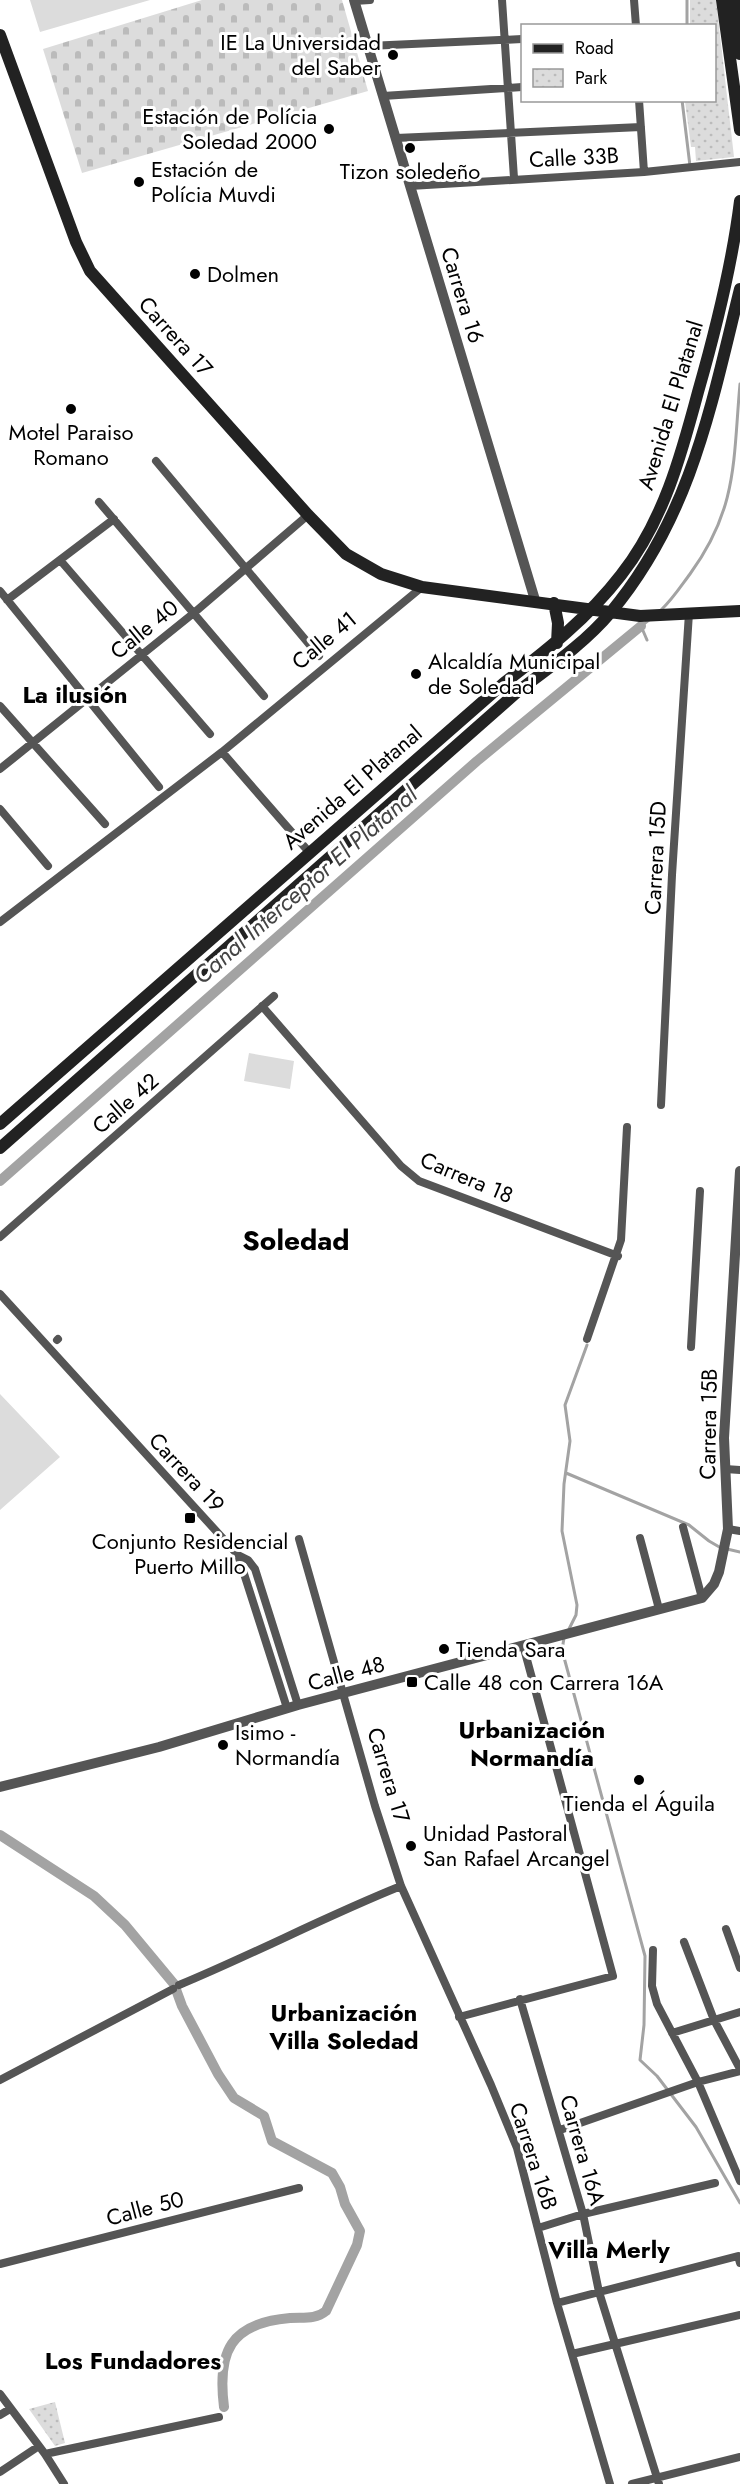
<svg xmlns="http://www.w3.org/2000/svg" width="740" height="2484" viewBox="0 0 740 2484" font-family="Jost,sans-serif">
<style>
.green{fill:#dcdcdc}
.cemetery{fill:url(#cemetery-stones)}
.park{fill:url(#park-dots)}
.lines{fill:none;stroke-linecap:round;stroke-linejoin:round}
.stream{stroke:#a3a3a3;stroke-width:3}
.canal{stroke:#a3a3a3;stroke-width:10}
.minor{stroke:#555;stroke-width:8}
.tertiary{stroke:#555;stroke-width:10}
.secondary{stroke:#222;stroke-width:12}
.poi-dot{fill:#000;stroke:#fff;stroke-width:2}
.labels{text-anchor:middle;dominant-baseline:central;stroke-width:6;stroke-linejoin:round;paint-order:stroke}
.poi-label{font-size:22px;fill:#000;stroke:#fff;text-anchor:start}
.street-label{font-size:22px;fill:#000;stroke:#fff}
.neighbourhood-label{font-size:24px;font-weight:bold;fill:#000;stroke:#fff}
.water-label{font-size:24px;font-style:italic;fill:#444;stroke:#fff}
.district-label{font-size:28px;font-weight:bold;fill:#000;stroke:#fff}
</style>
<defs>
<pattern id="cemetery-stones" width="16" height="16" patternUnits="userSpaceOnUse" patternTransform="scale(1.5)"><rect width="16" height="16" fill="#dcdcdc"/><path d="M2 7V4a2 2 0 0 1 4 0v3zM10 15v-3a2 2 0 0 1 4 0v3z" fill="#bbb"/></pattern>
<pattern id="park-dots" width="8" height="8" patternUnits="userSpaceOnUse" patternTransform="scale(1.5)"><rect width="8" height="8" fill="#dcdcdc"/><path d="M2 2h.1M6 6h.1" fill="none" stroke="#bbb" stroke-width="1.8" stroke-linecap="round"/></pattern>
</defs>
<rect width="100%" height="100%" fill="#fff"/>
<path class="green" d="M30,0H150L40,32Z
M249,1053L294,1061L290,1089L244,1081Z
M0,1394L60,1457L0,1510Z"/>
<path class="cemetery" d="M202,0H342L368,91L82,173L43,49Z"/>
<path class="park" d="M690,0H716L734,157L696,161L695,147H691L685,101L714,100V26L690,25Z
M55,2402L65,2443L55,2446L29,2409Z"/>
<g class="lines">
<path class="stream" d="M687,26V0
M682,100L690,166
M661,610C672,600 681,586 690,574C738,508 733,461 740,384
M647,640L641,626L649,620
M566,1473L689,1525L709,1541L721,1548
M727,1549L740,1552
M569,1629L576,1615L577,1605L562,1531L564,1484L570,1441L565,1405L587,1345
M564,1638L562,1650L645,1956L644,2025L640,2060L657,2076L696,2127L740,2203"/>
<path class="canal" d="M0,1181L477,761L641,626
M0,1835L94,1896L125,1925L174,1984L182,2006L218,2074L234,2098L264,2116L272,2141L332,2173L340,2187L345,2204L360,2231L357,2245L326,2311C315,2320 303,2317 290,2318C230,2323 217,2352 224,2407"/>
<path class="minor" d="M502,0L514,178
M634,0L636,26
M354,1L370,0
M368,46L522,39
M383,96L522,87
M639,100L644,172
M396,138L641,127
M410,186L644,172L740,162
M156,461L319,656
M99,502L264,696
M60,560L210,734
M0,591L159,787
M7,600L114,519
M0,706L105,824
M222,752L309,852
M0,769L195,612L308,515
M0,809L48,866
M0,922L222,752L422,587
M262,1006L401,1166L419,1181L618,1256
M661,1105L672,875L689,613
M0,1237L274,996
M0,1294L238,1555L287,1708
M587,1339L621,1240L627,1127
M57,1340L58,1339
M691,1347L700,1191
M725,1469L740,1470
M683,1527L702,1598
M728,1529L740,1531
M640,1538L659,1609
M299,1539L375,1806L401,1886L491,2085L517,2148L557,2303L610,2484
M238,1555L248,1560L255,1569L298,1705
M726,1929L740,1968
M684,1942L714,2020L740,2069
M653,1950L652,1986L657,2004L698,2082L740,2181
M179,1985C254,1954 326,1916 401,1886
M520,1999L583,2214L599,2292L659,2484
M459,2017L613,1976L523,1645
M672,2033L740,2012
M0,2080L173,1989
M560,2130L698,2082L740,2071
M538,2228L583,2214L715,2183
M0,2264L299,2188
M557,2303L738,2256L740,2263
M572,2354L740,2315
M0,2394L45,2454L64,2484
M0,2415L10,2409
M45,2454L219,2417
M0,2472L39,2446
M632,2484L740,2457"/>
<path class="tertiary" d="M354,0L535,600
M0,1787L159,1747L298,1705L702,1598L714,1584L719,1572L728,1529L724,1438L740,1171"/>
<path class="secondary" d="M722,0L740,130
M734,0L740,54
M0,35L76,242L90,271L308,515L346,554L381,574L422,587L640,616L740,611
M554,603L558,623L557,643
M0,1124L504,683C547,650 588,618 621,575C663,522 681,456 698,392C716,329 732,266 740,201
M0,1148L517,692C550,667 585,643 611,612C691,516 711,406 740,289"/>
</g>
<g class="poi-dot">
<circle cx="393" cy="55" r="6"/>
<circle cx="329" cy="129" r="6"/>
<circle cx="410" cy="148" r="6"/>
<circle cx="139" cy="182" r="6"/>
<circle cx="195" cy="274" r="6"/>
<circle cx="71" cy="409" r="6"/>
<circle cx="416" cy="674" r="6"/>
<rect x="184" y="1512" width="12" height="12" rx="3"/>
<circle cx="444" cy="1649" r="6"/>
<rect x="406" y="1676" width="12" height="12" rx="3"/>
<circle cx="223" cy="1745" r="6"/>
<circle cx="639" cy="1780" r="6"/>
<circle cx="411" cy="1846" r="6"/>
</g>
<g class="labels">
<g class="poi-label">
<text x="381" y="42" text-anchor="end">IE La Universidad<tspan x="381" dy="25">del Saber</tspan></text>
<text x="317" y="116" text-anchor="end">Estación de Polícia<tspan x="317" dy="25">Soledad 2000</tspan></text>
<text x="151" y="169">Estación de<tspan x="151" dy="25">Polícia Muvdi</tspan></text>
<text x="410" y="171" text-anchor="middle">Tizon soledeño</text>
<text x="207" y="274">Dolmen</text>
<text x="71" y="432" text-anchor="middle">Motel Paraiso<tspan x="71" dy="25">Romano</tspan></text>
<text x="428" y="661">Alcaldía Municipal<tspan x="428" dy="25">de Soledad</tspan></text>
<text x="190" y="1541" text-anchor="middle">Conjunto Residencial<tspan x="190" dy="25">Puerto Millo</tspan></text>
<text x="456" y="1649">Tienda Sara</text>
<text x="424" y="1682">Calle 48 con Carrera 16A</text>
<text x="235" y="1732">Isimo -<tspan x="235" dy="25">Normandía</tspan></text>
<text x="639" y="1803" text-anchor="middle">Tienda el Águila</text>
<text x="423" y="1833">Unidad Pastoral<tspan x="423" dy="25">San Rafael Arcangel</tspan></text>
</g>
<g class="street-label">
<text transform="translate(574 157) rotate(-3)">Calle 33B</text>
<text transform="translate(463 295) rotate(73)">Carrera 16</text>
<text transform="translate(176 336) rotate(48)">Carrera 17</text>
<text transform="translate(670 405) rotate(-73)">Avenida El Platanal</text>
<text transform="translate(144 629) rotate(-39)">Calle 40</text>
<text transform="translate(324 640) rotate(-40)">Calle 41</text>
<text transform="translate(352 787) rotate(-41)">Avenida El Platanal</text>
<text transform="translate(655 858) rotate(-87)">Carrera 15D</text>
<text transform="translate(125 1103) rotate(-41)">Calle 42</text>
<text transform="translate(467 1177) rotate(23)">Carrera 18</text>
<text transform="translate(708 1424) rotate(-89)">Carrera 15B</text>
<text transform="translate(187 1472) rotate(47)">Carrera 19</text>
<text transform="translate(346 1673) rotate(-15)">Calle 48</text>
<text transform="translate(389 1775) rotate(73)">Carrera 17</text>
<text transform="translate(583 2150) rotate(74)">Carrera 16A</text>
<text transform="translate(534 2156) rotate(72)">Carrera 16B</text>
<text transform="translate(145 2208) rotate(-15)">Calle 50</text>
</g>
<g class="neighbourhood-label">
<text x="75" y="694">La ilusión</text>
<text x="532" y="1729">Urbanización<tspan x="532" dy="28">Normandía</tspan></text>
<text x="344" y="2012">Urbanización<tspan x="344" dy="28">Villa Soledad</tspan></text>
<text x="609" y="2249">Villa Merly</text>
<text x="133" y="2360">Los Fundadores</text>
</g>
<g class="water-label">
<text transform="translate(305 885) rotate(-41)">Canal Interceptor El Platanal</text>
</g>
<g class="district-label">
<text x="296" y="1240">Soledad</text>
</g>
</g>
<rect x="521" y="24" width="195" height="78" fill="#ffffff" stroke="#999999" stroke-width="1.5"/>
<rect x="533" y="44" width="30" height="9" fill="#222222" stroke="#999999" stroke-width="1.5"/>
<text x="575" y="54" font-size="18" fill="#000000">Road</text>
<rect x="533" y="69" width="30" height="18" fill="url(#park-dots)" stroke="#999999" stroke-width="1.5"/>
<text x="575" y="84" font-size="18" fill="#000000">Park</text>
</svg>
